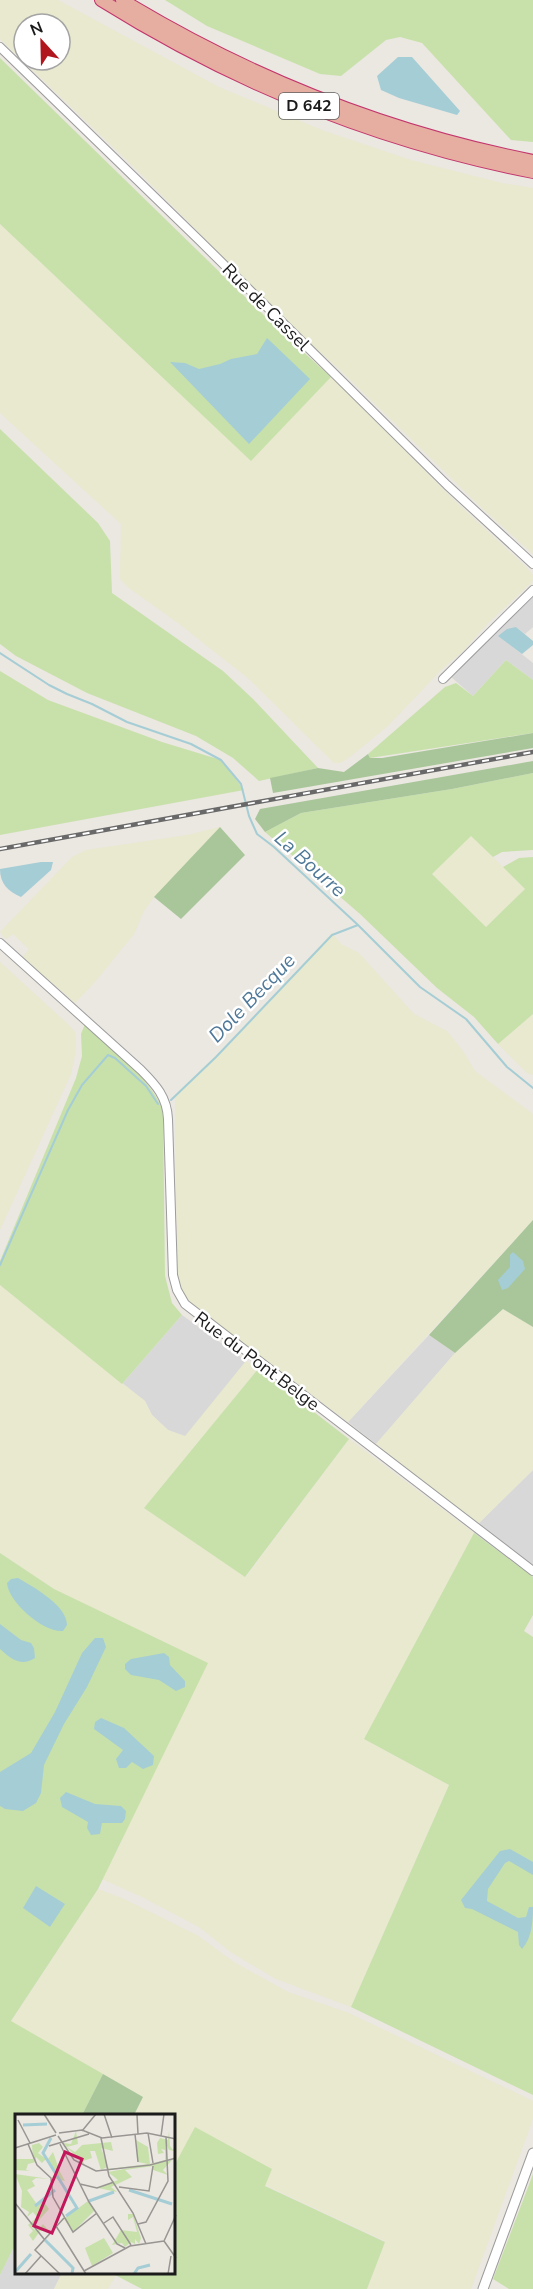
<svg xmlns="http://www.w3.org/2000/svg" width="533" height="2289" viewBox="0 0 533 2289" font-family="'Nunito Sans',sans-serif">
<style>
.residential{fill:#d9d8d8}
.farmland{fill:#e8e9ce;fill-rule:evenodd}
.grass{fill:#c8e1ab}
.forest{fill:#a9c69a}
.water{fill:#a5cdd5}
.lines{fill:none;stroke-linecap:round;stroke-linejoin:round}
.stream{stroke:#a5cdd5;stroke-width:2}
.minor-casing{stroke:#9c9c9c;stroke-width:10}
.tertiary-casing{stroke:#9c9c9c;stroke-width:11}
.trunk-casing{stroke:#c2356d;stroke-width:14}
.minor{stroke:#fff;stroke-width:8}
.tertiary{stroke:#fff;stroke-width:9}
.trunk{stroke:#e6ada1;stroke-width:12}
.rail-casing{stroke:#696969;stroke-width:4.5}
.rail{stroke:#fff;stroke-width:2;stroke-dasharray:7;stroke-linecap:butt}
.labels{text-anchor:middle;dominant-baseline:central;stroke-width:5;stroke-linejoin:round;paint-order:stroke}
.shield{fill:#fff;stroke:#5f5f5f;stroke-width:1.5}
.shield-label{font-size:16px;font-weight:bold;fill:#1b1b1b}
.street-label{font-size:18px;fill:#1b1b1b;stroke:#fff}
.water-label{font-size:20px;font-style:italic;fill:#4f7898;stroke:#fff}
.inset-river{fill:none;stroke:#a5cdd5;stroke-width:3}
.inset-road{fill:none;stroke:#989592;stroke-width:1.5}
.view{fill:#c2185b;fill-opacity:0.15;stroke:#c2185b;stroke-width:3}
.inset-edge{fill:none;stroke:#1b1b1b;stroke-width:3}
</style>
<rect width="100%" height="100%" fill="#ebe7e1"/>
<path class="residential" d="M533,594V627L525,634L516,627L499,636L533,663V680L506,660L473,696L450,676Z
M182,1315L246,1361L186,1437L168,1430L152,1415L145,1401L122,1384Z
M429,1335L455,1353L376,1444L348,1422Z
M533,1470V1577L474,1533L478,1524Z
M16,2243V2272L62,2273L54,2289H0V2275Z"/>
<path class="farmland" d="M0,0H58L219,87L322,130L411,160L502,183L533,188V554L483,509L339,369L292,327L138,171L0,39ZM24,24H60V60H24Z
M0,224L251,460L331,377L458,504L524,565L533,575V581L489,622L462,652L442,669L388,726L350,757L340,763H334L249,679L178,623L129,588L120,579L121,524L0,413Z
M220,827L154,897L144,911L134,934L95,982L75,1003L23,957L29,949L13,934L6,939L0,932L72,857L86,850L187,835Z
M471,835L525,889L486,927L432,874Z
M332,933L341,944L359,953L414,1014L447,1031L463,1051L475,1071L533,1114V1220L348,1422L194,1306L184,1295L178,1277L177,1248L175,1095L240,1032Z
M0,962L70,1026L75,1032L76,1042L75,1055L71,1074L0,1230Z
M533,1014V1075L527,1073L498,1044Z
M0,1285L145,1401L152,1415L168,1430L185,1436L246,1361L258,1369L144,1508L246,1577L349,1439L474,1533L364,1739L449,1785L351,2007L276,1979L232,1953L199,1927L142,1897L102,1879L122,1841L54,1589L0,1553Z
M503,1309L533,1327V1470L478,1524L376,1444L455,1353Z
M98,1889L122,1898L197,1935L234,1962L288,1992L349,2013L533,2101V2119L471,2289H367L385,2241L265,2185L272,2169L195,2128L174,2166V2115H134L143,2097L11,2022Z
M62,2273V2272L117,2273L108,2289H54Z"/>
<path class="grass" d="M165,0H533V142L511,140L422,43L400,37L386,40L341,76L320,74L207,26Z
M0,58L277,328L331,377L251,461L0,224Z
M0,429L98,523L110,541L112,593L223,671L253,699L318,768L259,781L233,758L196,736L87,693L16,656L0,644Z
M506,660L533,680V733L370,758L368,754L445,687L456,683L473,696Z
M0,671L48,700L162,742L221,760L244,790L0,835Z
M533,773V850L502,852L493,857L471,836L432,874L486,927L525,889L503,867L519,858L533,857V1014L498,1044L474,1017L437,988L360,914L265,832L301,813L452,789Z
M85,1024C112,1050 148,1075 163,1110L165,1276L172,1303L182,1315L122,1384L0,1285V1261L76,1078L82,1056L81,1034Z
M258,1369L349,1439L245,1577L144,1508Z
M474,1533L533,1577V1615L524,1631L533,1637V2095L351,2007L449,1785L364,1739Z
M0,1553L54,1589L208,1663L98,1889L11,2021L103,2074L82,2115H16V2243L0,2275Z
M195,2127L272,2169L265,2186L385,2242L367,2289H142L115,2275L117,2272H174V2166Z
M533,2174V2289H509L493,2279Z"/>
<path class="forest" d="M533,733V748L273,793L270,778L318,768L344,772L368,754L370,758H382Z
M533,761V773L452,789L301,813L265,832L255,819L260,809Z
M220,827L245,855L181,919L154,897Z
M533,1220V1327L503,1309L455,1353L429,1335Z
M103,2074L143,2097L134,2115H82Z"/>
<path class="water" d="M398,57H412L460,111L457,115L399,98L381,90L377,76Z
M267,338L310,379L249,444L170,362L185,363L199,369L220,364L231,359L257,354Z
M516,627L533,641V645L522,654L498,636L507,629Z
M41,862H53L51,870L21,897C8,891 0,884 0,869Z
M513,1252L523,1261L525,1269L508,1288L502,1290L498,1280L510,1267V1255Z
M18,1578C33,1587 67,1605 67,1625L63,1631C44,1633 8,1602 7,1583L11,1579Z
M0,1624L21,1640L31,1643L34,1648L35,1658C21,1667 11,1659 0,1649Z
M95,1638H103L106,1647L87,1687L64,1724L44,1765L41,1793L36,1803L23,1811L5,1809L0,1806V1772L31,1753L55,1712L82,1653Z
M164,1653L169,1657L170,1665L185,1681V1687L176,1691L159,1680L131,1675L125,1669V1664L131,1659Z
M101,1718L124,1728L154,1756L153,1765L143,1769L132,1762L126,1768H119L116,1759L123,1750L94,1729L95,1722Z
M66,1792L95,1804L121,1806L126,1811L125,1819L122,1823H102L100,1834L91,1835L87,1828L88,1822L62,1807L60,1798Z
M510,1849L533,1862V1875L509,1861L505,1863L488,1889L487,1901L518,1918L526,1917L529,1907H533C533,1921 532,1938 522,1949L519,1945L518,1932L472,1909L465,1908L461,1900L500,1851Z
M36,1886L65,1904L50,1927L23,1908Z"/>
<g class="lines">
<path class="stream" d="M0,653L49,685L67,694L92,704L127,722L191,744L221,760L241,784L249,816L257,834L274,847L358,925L420,987L466,1019L507,1067L533,1088
M171,1100L216,1057L332,935L358,925
M0,1265L68,1110L82,1085L108,1055L115,1058L146,1086L158,1104"/>
<defs>
<path id="minor" d="M0,47L199,240L447,485L533,564
M443,679L533,590
M0,943L141,1070C156,1085 167,1097 168,1119L173,1275L177,1290L185,1304L533,1571"/>
<path id="tertiary" d="M483,2289L533,2153"/>
<path id="trunk" d="M101,0C234,83 379,142 533,172
M122,0C249,77 387,132 533,161"/>
</defs>
<use href="#minor" class="minor-casing"/>
<use href="#tertiary" class="tertiary-casing"/>
<use href="#trunk" class="trunk-casing"/>
<use href="#minor" class="minor"/>
<use href="#tertiary" class="tertiary"/>
<use href="#trunk" class="trunk"/>
<defs>
<path id="rail" d="M0,849L533,752"/>
</defs>
<use href="#rail" class="rail-casing"/>
<use href="#rail" class="rail"/>
</g>
<g class="labels">
<rect class="shield" x="279" y="93" width="60" height="26" rx="4.5"/>
<g class="shield-label">
<text x="309" y="106">D 642</text>
</g>
<g class="street-label">
<text transform="translate(266 307) rotate(45)">Rue de Cassel</text>
<text transform="translate(257 1361) rotate(37)">Rue du Pont Belge</text>
</g>
<g class="water-label">
<text transform="translate(310 864) rotate(42)">La Bourre</text>
<text transform="translate(252 998) rotate(-46)">Dole Becque</text>
</g>
</g>
<g transform="translate(15 2114)">
<rect width="160" height="160" fill="#ebe7e1"/>
<path d="M61,17L63,30L52,33L60,38L67,31L96,28L98,37L86,34L94,55L133,50L123,48L121,26L133,33L135,50L150,46V36L146,35L149,39L143,40L142,29L145,24L153,26L154,17L155,32L158,36L160,32V37L154,36L152,32V46L136,50L93,56L92,53L86,56L80,37H75L77,44L68,47L70,52L48,29L56,30ZM24,29L28,33L23,39L31,45L27,49L21,43V48L13,50L11,56L15,57L0,56V45H18L17,31ZM38,38L45,58L50,67L37,64L41,58L33,45ZM157,46L148,56L153,61L138,56V52L110,56L117,63L96,73L102,78L83,74L103,66L93,58ZM0,60L35,65L21,64L17,67L20,72L12,76L21,89L19,92L27,85L34,95L17,114L22,117L28,110L33,116L25,117L18,127L14,121L18,117L13,111L22,103L18,98L12,103L14,98L6,93L7,77ZM73,87L80,96L58,118L49,105ZM113,100H118L126,124L124,130L120,125V130L116,128L110,133L107,129L97,131L106,116L122,118L118,103L113,106ZM89,124L98,139L77,152L70,134Z" fill="#c8e1ab"/>
<path class="inset-river" d="M8,11L32,10M36,24L28,39L62,94L51,102M114,76L157,90M74,87L99,78M20,92L40,76M30,126L58,154L57,160M1,157L16,140M119,160L123,154L135,151"/>
<path class="inset-road" d="M29,0L41,19M89,0L97,24M108,0H136M122,1L123,20M3,6L15,29M67,17L81,0M44,19L67,16L87,24L132,19L161,25M133,19L138,49M120,20L123,48M43,22L59,46L81,57L135,51L161,44M146,22L149,0M86,24L94,62L118,99L131,130M13,30L22,51L36,64L38,83L58,118L82,99M45,30L74,88L102,130L110,134M34,32L74,20M0,34L41,21M65,70L82,74L99,68M104,73L134,77L138,52M0,89L29,125M89,109L98,103L116,131M123,110L131,108L153,67L151,23M41,112L71,160M149,127L161,101M149,127L161,144M69,157L115,132L149,127M10,160L26,142M45,160L20,136L49,104M153,160L156,142"/>
<path class="view" d="M50,38L67,45L37,119L19,112Z"/>
<rect width="160" height="160" class="inset-edge"/>
</g>
<g transform="translate(42 42) rotate(338)"><circle r="28" fill="#ffffff" stroke="#a4a4a4" stroke-width="1.5"/>
<path d="M0-4.5L10 22L0 15L-10 22Z" fill="#b1151d"/>
<text y="-9" font-size="16" font-weight="bold" text-anchor="middle" fill="#1b1b1b">N</text>
</g>
</svg>
